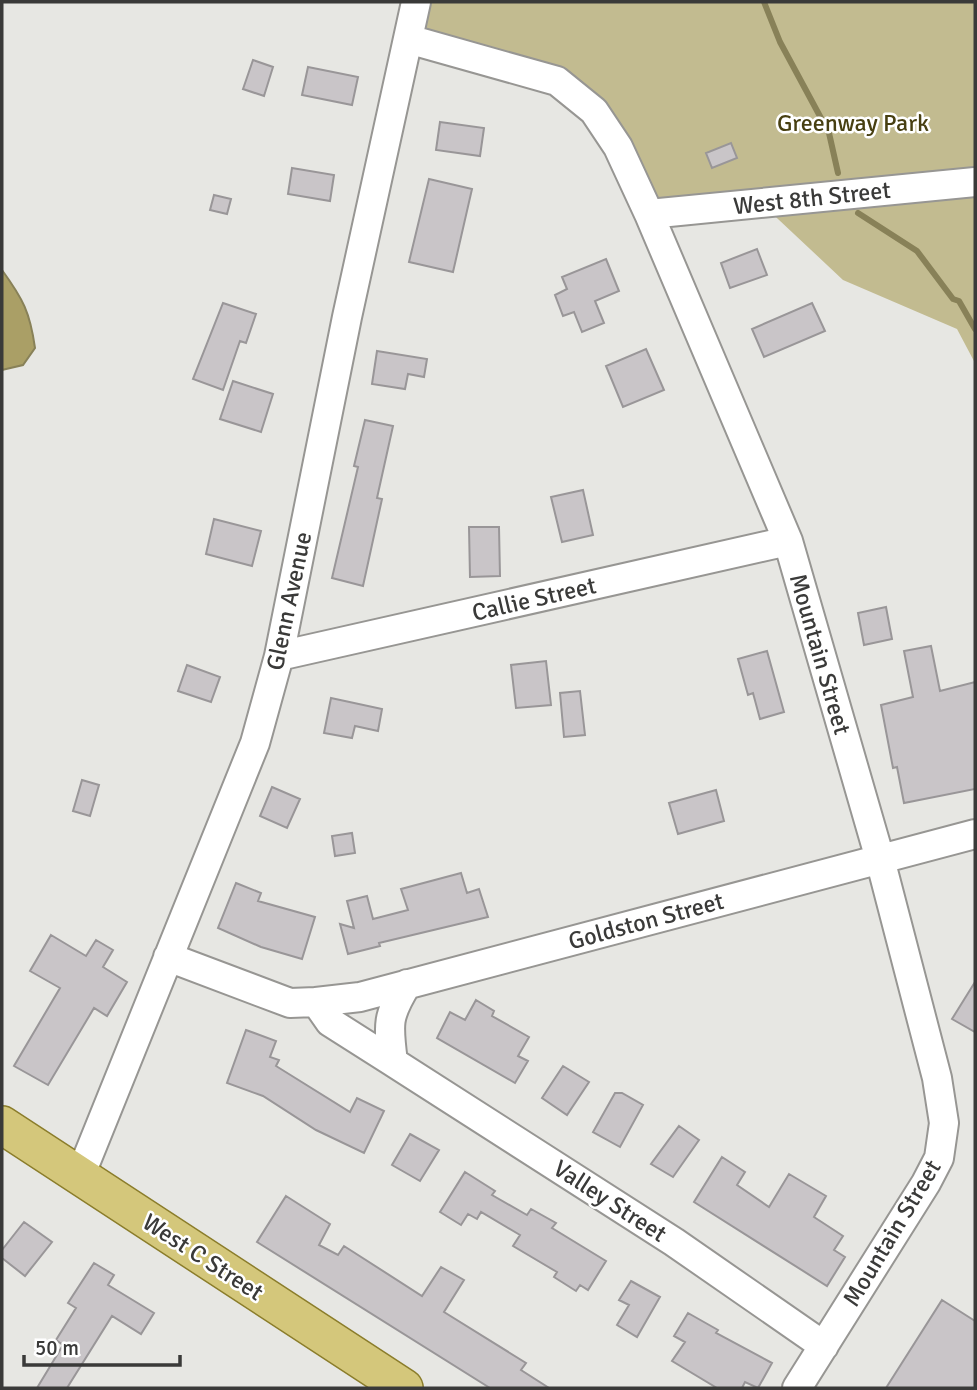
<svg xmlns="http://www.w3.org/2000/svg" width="977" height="1390" viewBox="0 0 977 1390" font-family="Signika,sans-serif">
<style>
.green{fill:#c2bb90}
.water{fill:#aa9f66;stroke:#888158;stroke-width:2}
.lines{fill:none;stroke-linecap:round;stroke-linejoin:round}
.stream{stroke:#888158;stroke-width:6}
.building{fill:#c9c5c8;stroke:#999698;stroke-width:2}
.minor-casing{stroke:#979693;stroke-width:32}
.major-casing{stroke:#8b7d2b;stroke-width:40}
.minor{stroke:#fff;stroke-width:28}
.major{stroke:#d4c77b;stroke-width:37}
.labels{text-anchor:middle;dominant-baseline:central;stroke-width:5;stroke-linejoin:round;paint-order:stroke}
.park-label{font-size:24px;fill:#473f11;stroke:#fff}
.street-label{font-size:24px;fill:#3a3a39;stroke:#fff}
</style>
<rect width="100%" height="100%" fill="#e7e7e3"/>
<path class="green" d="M416,2H975V363L957,329L843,280L761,203L649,214L557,81L408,39Z"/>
<path class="water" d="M2,270C23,299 30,312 35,348L23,365L2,370Z"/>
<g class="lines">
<path class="stream" d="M764,2L780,42L829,133L838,173
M858,213L917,251L953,299L959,301L975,329"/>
</g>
<path class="building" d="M253,60L273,67L264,96L243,89Z
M308,67L358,77L352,105L302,95Z
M440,122L484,128L480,156L436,150Z
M731,143L737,158L712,168L706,153Z
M292,168L334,175L330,201L288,194Z
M429,179L472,189L453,272L409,262Z
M214,195L231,199L227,214L210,210Z
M757,249L767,275L730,288L721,263Z
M606,259L619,291L595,301L604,323L582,332L574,312L563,316L555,295L567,289L562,277Z
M223,303L256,314L246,343L240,341L223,390L193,379Z
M812,303L825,331L764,357L752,329Z
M646,349L664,390L623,407L606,366Z
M377,351L427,359L424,377L408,374L405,389L372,384Z
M233,381L273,394L261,432L220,419Z
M365,420L393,426L377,498L382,499L363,586L332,578L358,467L354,466Z
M583,490L593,535L562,542L551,497Z
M214,519L261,531L252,566L206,554Z
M469,527H499L500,576L470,577Z
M886,607L892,639L864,645L858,613Z
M931,646L940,691L975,682V789L904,803L897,767L893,768L881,705L913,697L904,651Z
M767,651L784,712L760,719L753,693L748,695L738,659Z
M546,661L551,705L516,708L511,665Z
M187,665L220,677L211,702L178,691Z
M580,691L585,735L564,737L560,693Z
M331,698L382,709L378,731L355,726L352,738L324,733Z
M82,780L99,785L90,816L73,811Z
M272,787L300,799L287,828L260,816Z
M716,790L724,821L678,834L669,803Z
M352,833L355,853L335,856L332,836Z
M461,873L467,893L479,889L488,917L379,943L380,946L348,954L340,924L354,928L347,901L367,896L373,919L408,910L401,889Z
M236,883L261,893L258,901L315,917L302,959L261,947L218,928Z
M51,935L86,956L96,940L113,950L103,967L127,982L107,1016L94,1008L48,1085L14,1066L60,988L30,971Z
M975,982V1032L952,1019Z
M476,1000L494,1011L492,1016L529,1037L518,1056L528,1061L515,1083L437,1038L450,1012L465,1020Z
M246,1030L276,1041L270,1057L279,1060L276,1066L350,1112L357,1098L384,1111L364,1153L316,1130L263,1096L227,1083Z
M563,1066L589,1082L567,1115L542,1098Z
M615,1093H622L643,1105L620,1147L593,1132Z
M679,1126L699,1140L673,1177L651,1164Z
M410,1134L439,1150L420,1181L392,1165Z
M722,1157L745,1172L737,1185L769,1207L789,1174L826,1196L814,1217L843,1236L834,1250L845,1257L827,1286L694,1202Z
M465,1172L495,1191L492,1195L527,1215L531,1209L556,1223L552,1228L606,1261L588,1290L580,1285L576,1291L554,1277L557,1272L513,1246L520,1235L481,1212L477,1219L468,1214L461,1225L440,1212Z
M286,1196L330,1224L319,1245L338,1255L344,1246L422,1296L441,1267L464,1280L444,1312L526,1363L521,1370L549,1388H490L257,1242Z
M24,1222L52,1242L25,1276L2,1258V1250Z
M94,1263L114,1275L108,1285L154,1313L141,1334L112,1316L67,1388H37L63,1345L56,1340L76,1308L68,1303Z
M631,1281L660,1297L637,1337L617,1325L629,1305L619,1300Z
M942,1300L975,1321V1388H886Z
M688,1313L718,1330L716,1333L772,1363L758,1388L745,1382L742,1388H717L672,1361L685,1342L674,1336Z"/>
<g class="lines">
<defs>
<path id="minor" d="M408,39L557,81L594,111L618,147L649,214L788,541L880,859L937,1078L944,1123L939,1158L926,1183L797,1388
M649,214L975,182
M279,656L788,541
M168,957L290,1003L316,1002L330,1022L393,1062
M407,984C387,1016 388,1024 393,1062L674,1242L824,1346
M316,1002L360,997L975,834
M80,1176L255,743L279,656L347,317L416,2"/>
<path id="major" d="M2,1125L404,1388"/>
</defs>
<use href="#minor" class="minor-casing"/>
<use href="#major" class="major-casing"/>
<use href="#minor" class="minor"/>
<use href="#major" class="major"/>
</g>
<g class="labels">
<g class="park-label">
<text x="853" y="123">Greenway Park</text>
</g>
<g class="street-label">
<text transform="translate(812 198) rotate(-6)">West 8th Street</text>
<text transform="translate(534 599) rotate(-13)">Callie Street</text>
<text transform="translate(289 601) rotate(-78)">Glenn Avenue</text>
<text transform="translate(820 654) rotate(74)">Mountain Street</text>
<text transform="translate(646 921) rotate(-15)">Goldston Street</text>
<text transform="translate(610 1201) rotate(33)">Valley Street</text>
<text transform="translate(892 1233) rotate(-59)">Mountain Street</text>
<text transform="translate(203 1257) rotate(33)">West C Street</text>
</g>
</g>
<rect width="977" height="1390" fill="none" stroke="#3a3a39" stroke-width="7"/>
<path d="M24 1355v10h156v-10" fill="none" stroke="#3a3a39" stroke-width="3.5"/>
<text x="35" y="1355" font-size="21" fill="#3a3a39" stroke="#ffffff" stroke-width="5" paint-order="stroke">50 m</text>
</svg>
